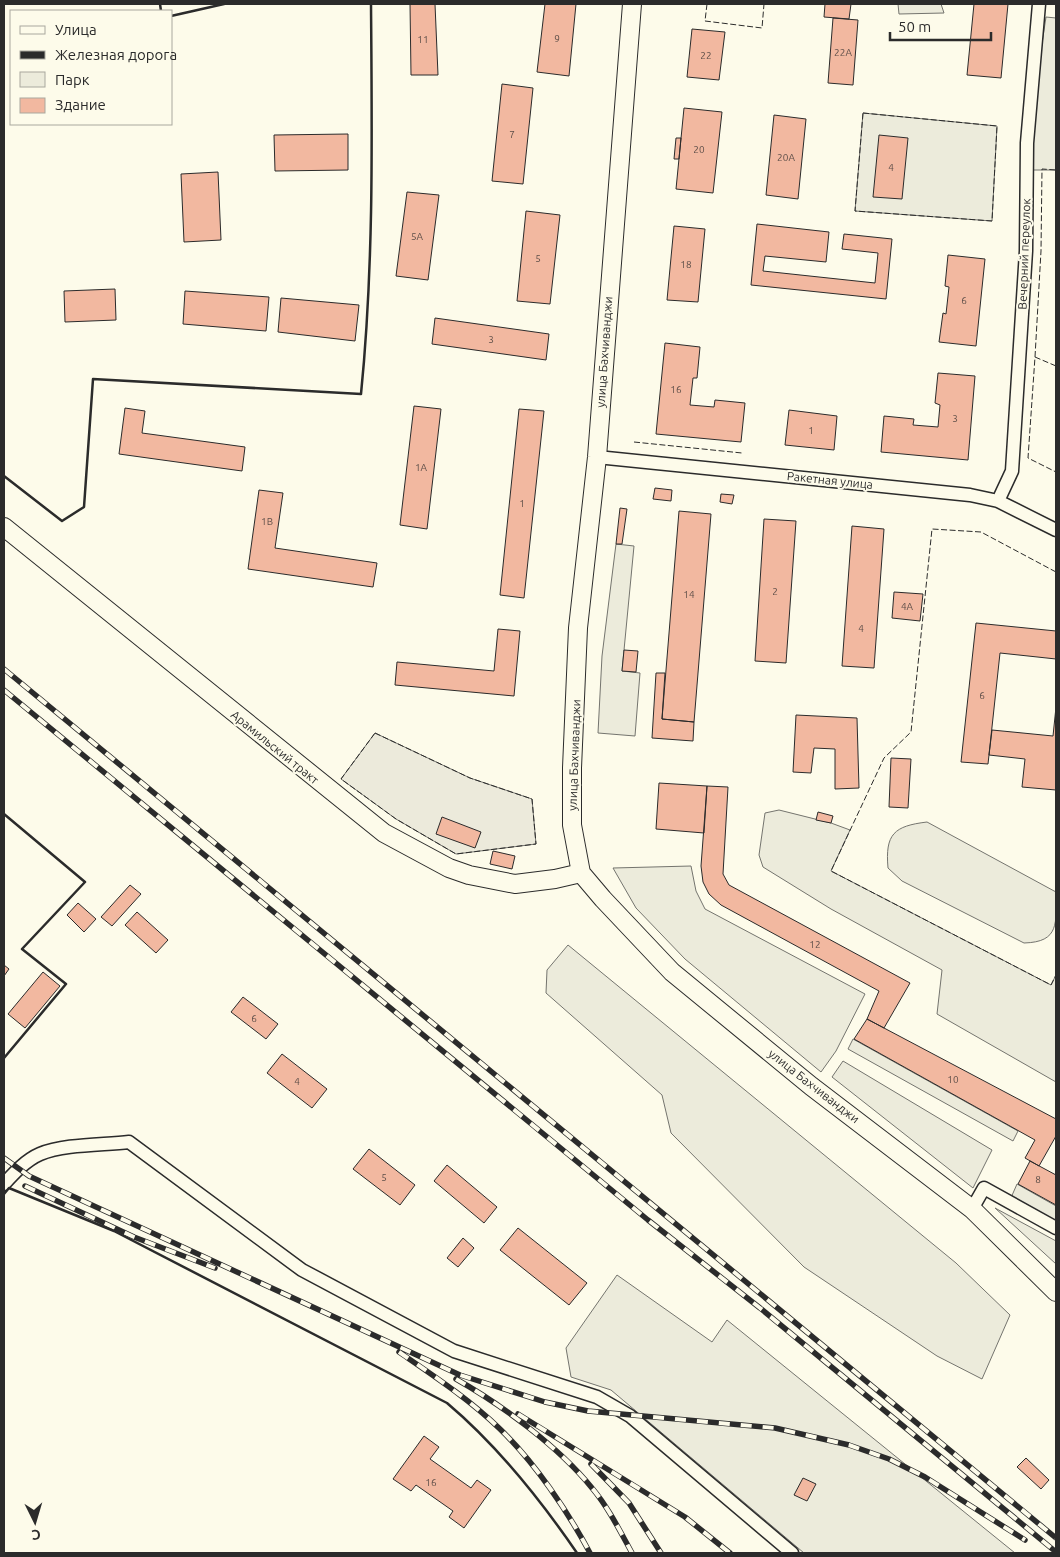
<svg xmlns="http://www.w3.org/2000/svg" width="1060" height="1557" viewBox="0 0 1060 1557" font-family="Ubuntu,sans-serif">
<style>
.green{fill:#ecebdb;stroke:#74746e}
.parking{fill:#eceadb;stroke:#74746e}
.building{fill:#f2b8a0;stroke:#2b2b2b}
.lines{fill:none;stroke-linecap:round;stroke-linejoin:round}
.minor-casing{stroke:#2b2b2b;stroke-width:15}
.secondary-casing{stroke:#2b2b2b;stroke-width:20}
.minor{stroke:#fdfbea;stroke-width:12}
.secondary{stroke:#fdfbea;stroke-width:18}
.rail-casing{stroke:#2b2b2b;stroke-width:5.5}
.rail{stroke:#fdfbea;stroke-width:4;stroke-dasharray:11;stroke-linecap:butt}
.fence{stroke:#2b2b2b;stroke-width:1;stroke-dasharray:6 2.5;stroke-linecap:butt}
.wall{stroke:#2b2b2b;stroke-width:2.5}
.labels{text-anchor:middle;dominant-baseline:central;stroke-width:4;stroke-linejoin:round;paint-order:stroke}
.number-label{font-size:10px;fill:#5d4e48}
.street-label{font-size:12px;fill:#2b2b2b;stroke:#fdfbea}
</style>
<rect width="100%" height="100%" fill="#fdfbea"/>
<path class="green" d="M898,4H941L944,13L899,14Z
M1046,17L1056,18V170H1027V143Z
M863,113L997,126L992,221L855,211Z
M616,544L634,546L622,671L640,673L635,736L598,733L602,656Z
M779,810L831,823L850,830L831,871L1051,985L1056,975V1082L937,1014L942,970L831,909L763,867L759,855L765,813Z
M927,822L1056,892C1056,923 1060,942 1024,943L902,881L888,868C885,834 894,826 927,822Z
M691,866L696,891L705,909L865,994L836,1051L821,1072L685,959L636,908L613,868Z
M568,945L956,1263L1010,1315L982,1379L937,1356L804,1267L671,1133L662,1095L546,993L547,970Z
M853,1039L1018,1131L1013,1141L848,1049Z
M843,1061L992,1150L973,1188L832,1077Z
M1017,1184L1056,1206V1225L1010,1200Z
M995,1208L1056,1241V1264Z
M617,1275L712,1342L727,1320L1015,1553H804L611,1390L571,1377L566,1348Z"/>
<path class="parking" d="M375,733L470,778L532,799L536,844L456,854L396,819L341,779Z"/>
<path class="building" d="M410,4H435L438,75H411Z
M545,4H576L569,76L537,72Z
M825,4H851L849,19L824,17Z
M974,4H1008L1001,78L967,75Z
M833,18L858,20L853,85L828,83Z
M692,29L725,32L719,80L687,77Z
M502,84L533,88L523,184L492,181Z
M684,108L722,112L713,193L676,189Z
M774,115L806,119L798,199L766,195Z
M348,134V170L275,171L274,135Z
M879,135L908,138L902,199L873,197Z
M676,138H681L679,159H674Z
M218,172L221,240L184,242L181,174Z
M407,192L439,195L428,280L396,276Z
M526,211L560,215L550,304L517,301Z
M757,224L829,232L826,262L765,256L763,271L875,283L878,253L842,249L844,234L892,239L886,299L751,285Z
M674,226L705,229L698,302L667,300Z
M948,255L985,259L976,346L939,342L943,313L946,314L949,287L945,286Z
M115,289L116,320L65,322L64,291Z
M185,291L269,297L266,331L183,324Z
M281,298L359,305L355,341L278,332Z
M435,318L549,334L546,360L432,344Z
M665,343L700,347L697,378H693L690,405L714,407L715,400L745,403L741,442L656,434Z
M938,373L975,376L968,460L881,452L884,416L914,419L913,425L938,427L940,405L935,403Z
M414,406L441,409L427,529L400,525Z
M125,408L145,411L142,433L245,447L242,471L119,454Z
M519,409L544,411L524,598L500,595Z
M789,410L837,416L834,450L785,445Z
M655,488L672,490L671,501L653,499Z
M259,490L283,493L275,548L377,563L373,587L248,569Z
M721,494L734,495L732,504L720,502Z
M620,508L627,509L622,544H616Z
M679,511L711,514L694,722L662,719Z
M764,519L796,521L786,663L755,661Z
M852,526L884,529L874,668L842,666Z
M894,592L923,594L920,621L892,618Z
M976,623L1056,631V659L1000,653L988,764L961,762Z
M498,629L520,631L514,696L395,685L397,662L494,671Z
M624,650L638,651L636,672L622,671Z
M656,673H665L662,719L694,722L693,741L652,738Z
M1056,707V790L1022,787L1025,759L989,755L992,730L1053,736Z
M796,715L857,718L859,788L835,789V749L814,748L811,773L793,772Z
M891,758L911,759L908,808L889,807Z
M659,783L707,786L704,833L656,829Z
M707,786L728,787L723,874L729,885L910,983L884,1028L867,1019L879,991L721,905L709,894L703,882L701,866Z
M818,812L833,816L831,823L816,820Z
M442,817L481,832L475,848L436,834Z
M493,851L515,856L512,869L490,864Z
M130,885L141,894L112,926L101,917Z
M78,903L96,919L84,932L67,915Z
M137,912L168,940L156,953L125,925Z
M4,965L9,969L4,976Z
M43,972L60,986L25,1028L8,1014Z
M243,997L278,1024L266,1039L231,1012Z
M867,1019L1056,1119V1136L1039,1166L1025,1158L1035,1140L854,1039Z
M282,1054L327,1089L312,1108L267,1073Z
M369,1149L415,1185L400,1205L353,1169Z
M1030,1161L1056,1175V1205L1018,1184Z
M447,1165L497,1207L484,1223L434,1181Z
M518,1228L587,1283L569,1305L500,1250Z
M463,1238L474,1248L458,1267L447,1258Z
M424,1436L439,1447L430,1459L471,1488L477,1480L491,1490L464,1528L449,1517L453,1511L416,1485L411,1491L393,1479Z
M1026,1458L1049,1480L1041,1489L1017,1467Z
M803,1478L816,1484L807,1501L794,1495Z"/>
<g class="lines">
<defs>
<path id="minor" d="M597,457L970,495L998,501L1056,530
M998,501L1012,471L1026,251L1027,143L1039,4
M4,1184C14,1173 26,1160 40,1154C64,1144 102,1145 129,1142L302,1270L454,1351L597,1397L630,1416L792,1553
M972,1209L984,1188L1056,1228"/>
<path id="secondary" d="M632,4L597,457L578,628L572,768V825L581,873L603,899L672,972L811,1086L972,1209L1056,1292
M4,527L384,833L449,868L469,875L515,884L555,879L581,873"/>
</defs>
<use href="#minor" class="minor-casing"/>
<use href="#secondary" class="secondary-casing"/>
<use href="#minor" class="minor"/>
<use href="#secondary" class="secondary"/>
<defs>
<path id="rail" d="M4,669L1056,1538
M4,690L648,1220L760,1308L1056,1552
M4,1158L29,1176L460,1375L545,1402L588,1411L775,1428L849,1445L889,1459L925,1477L1025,1540
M25,1186L134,1237L215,1268
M399,1352C434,1376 469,1399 500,1429C535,1463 567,1510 590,1553
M456,1379C502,1405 559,1447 592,1488C608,1507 620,1531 632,1553
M518,1414L685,1517L730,1553
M591,1464L629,1503L661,1553"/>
</defs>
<use href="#rail" class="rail-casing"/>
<use href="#rail" class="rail"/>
<path class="fence" d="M707,4L705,21L762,28L764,4
M863,113L997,126L992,221L855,211Z
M1035,357L1041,251L1042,169L1056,170
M1056,366L1035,357L1028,458L1056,472
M634,442L742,453
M1056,572L981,532L932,529L911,732L884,758L831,871L1051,985L1056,975
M375,733L470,778L532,799L536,844L456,854L396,819L341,779Z"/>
<path class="wall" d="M160,4L161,11
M171,16L224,4
M4,476L62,521L84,507L93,379L361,394C374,265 372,134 371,4
M4,814L85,882L22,949L66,984L4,1058
M4,1194L9,1188L114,1231L447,1403C498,1446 540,1499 577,1553"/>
</g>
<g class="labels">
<g class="number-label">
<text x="557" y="38">9</text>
<text x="423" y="39">11</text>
<text x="843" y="52">22А</text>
<text x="706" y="55">22</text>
<text x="512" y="134">7</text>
<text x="699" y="149">20</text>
<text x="786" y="157">20А</text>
<text x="891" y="167">4</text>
<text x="417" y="236">5А</text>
<text x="538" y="258">5</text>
<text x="686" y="264">18</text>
<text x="964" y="300">6</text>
<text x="491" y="339">3</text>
<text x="676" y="389">16</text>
<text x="955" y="418">3</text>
<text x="811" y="430">1</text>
<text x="421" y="467">1А</text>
<text x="522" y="503">1</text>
<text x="267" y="521">1В</text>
<text x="775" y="591">2</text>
<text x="689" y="594">14</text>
<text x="907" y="606">4А</text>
<text x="861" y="628">4</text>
<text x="982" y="695">6</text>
<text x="815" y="944">12</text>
<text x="254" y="1018">6</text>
<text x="953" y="1079">10</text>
<text x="297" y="1081">4</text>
<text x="384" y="1177">5</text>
<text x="1038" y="1179">8</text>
<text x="431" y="1482">16</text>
</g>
<g class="street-label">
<text transform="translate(1024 254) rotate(-88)">Вечерний переулок</text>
<text transform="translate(604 352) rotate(-86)">улица Бахчиванджи</text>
<text transform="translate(830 480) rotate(6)">Ракетная улица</text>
<text transform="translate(275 747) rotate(39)">Арамильский тракт</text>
<text transform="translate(574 755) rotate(-88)">улица Бахчиванджи</text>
<text transform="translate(814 1086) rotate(38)">улица Бахчиванджи</text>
</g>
</g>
<rect width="1060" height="1557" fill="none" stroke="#2b2b2b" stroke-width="10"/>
<rect x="10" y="10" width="162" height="115" fill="#fdfbea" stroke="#a9a89e"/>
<rect x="20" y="26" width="25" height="8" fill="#fdfbea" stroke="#a9a89e"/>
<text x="55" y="35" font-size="15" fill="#2b2b2b">Улица</text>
<rect x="20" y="51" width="25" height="8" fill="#2b2b2b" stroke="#a9a89e"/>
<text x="55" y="60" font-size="15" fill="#2b2b2b">Железная дорога</text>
<rect x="20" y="72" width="25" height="15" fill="#ecebdb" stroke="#a9a89e"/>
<text x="55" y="85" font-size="15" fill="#2b2b2b">Парк</text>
<rect x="20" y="98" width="25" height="15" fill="#f2b8a0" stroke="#a9a89e"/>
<text x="55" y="110" font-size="15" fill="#2b2b2b">Здание</text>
<g transform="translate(35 1522) rotate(175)" stroke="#fdfbea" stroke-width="4" paint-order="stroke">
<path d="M0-4L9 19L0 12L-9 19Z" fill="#2b2b2b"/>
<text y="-8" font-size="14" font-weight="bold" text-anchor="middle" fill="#2b2b2b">С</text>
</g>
<path d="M890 32v8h101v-8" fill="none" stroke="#2b2b2b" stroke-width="2.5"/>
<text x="898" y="32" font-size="15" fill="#2b2b2b" stroke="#fdfbea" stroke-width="4" paint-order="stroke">50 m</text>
</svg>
